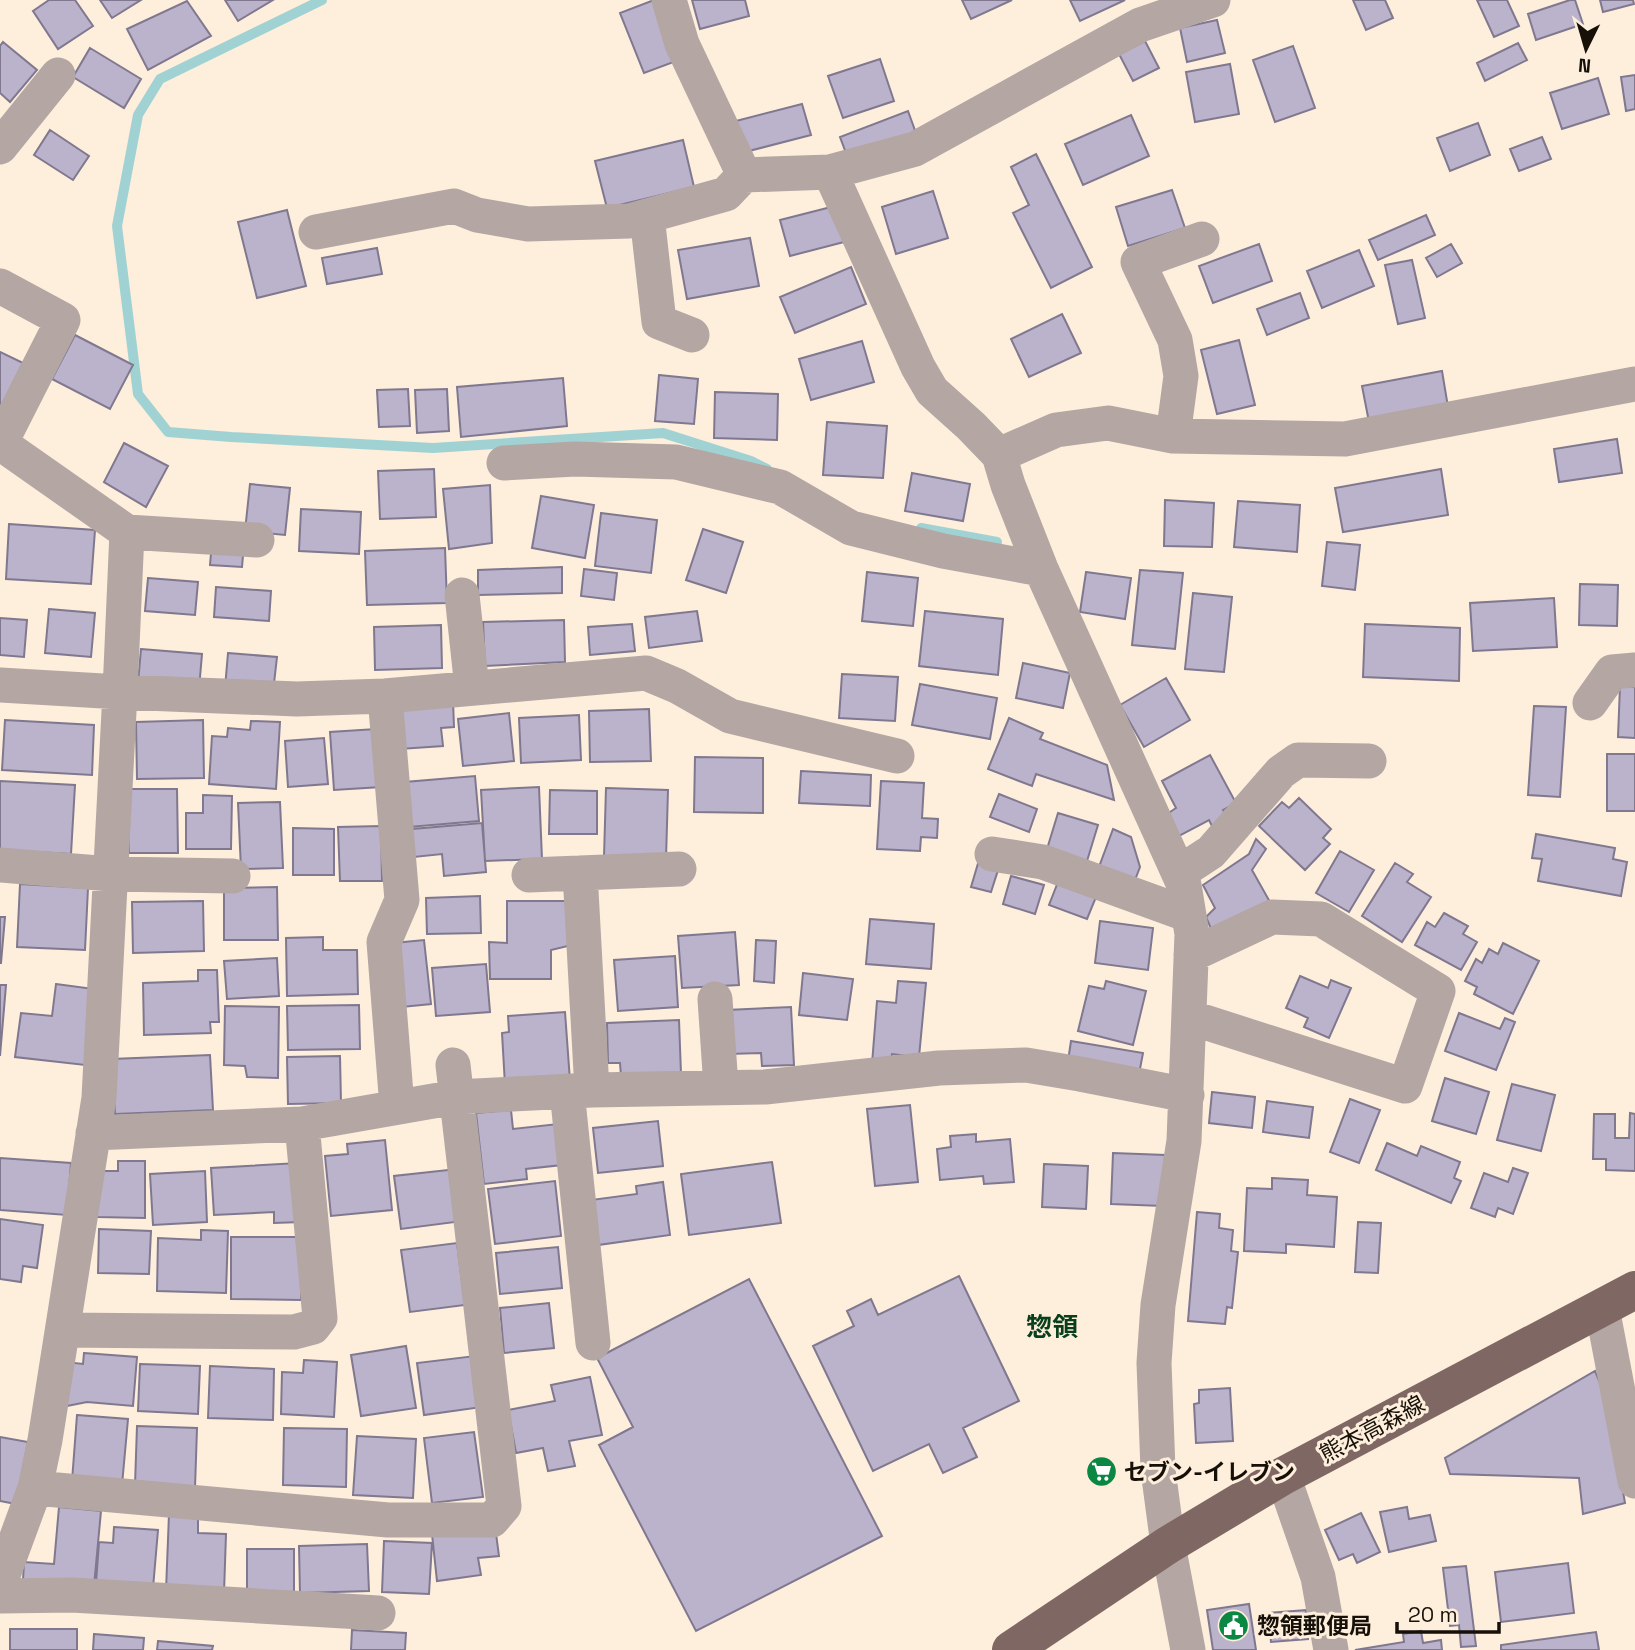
<svg xmlns="http://www.w3.org/2000/svg" width="1635" height="1650" viewBox="0 0 1635 1650" font-family="'Space Grotesk','Noto Sans JP',sans-serif">
<style>
.lines{fill:none;stroke-linecap:round;stroke-linejoin:round}
.stream{stroke:#a0d2d3;stroke-width:10}
.building{fill:#bbb3cc;stroke:#7f788f;stroke-width:2}
.minor{stroke:#b3a6a3;stroke-width:35}
.major{stroke:#7f6864;stroke-width:38}
.labels{text-anchor:middle;dominant-baseline:central;stroke-width:6;stroke-linejoin:round;paint-order:stroke}
.street-label{font-size:23px;fill:#161008;stroke:#feeedc}
.poi-label{font-size:23px;font-weight:bold;fill:#161008;stroke:#feeedc;text-anchor:start}
.quarter-label{font-size:26px;font-weight:bold;fill:#093f1d;stroke:#feeedc}
</style>
<rect width="100%" height="100%" fill="#feeedc"/>
<g class="lines">
<path class="stream" d="M322,0L160,79L138,115L117,226L138,394L168,432L231,437L433,448L663,433L751,461L767,469
M921,528L997,542"/>
</g>
<path class="building" d="M49,0H75L93,26L58,49L33,11Z
M100,0H141L112,18Z
M225,0H273L238,21Z
M654,0L679,60L644,73L620,13Z
M692,0H745L749,16L700,29Z
M962,0H1012L971,19Z
M1070,0H1125L1080,21Z
M1353,0H1385L1393,18L1366,30Z
M1477,0H1507L1519,26L1494,37Z
M1570,0H1575L1583,24L1536,40L1528,14Z
M1600,0H1633L1634,4L1603,12Z
M187,1L211,36L148,70L127,29Z
M1217,20L1225,53L1187,62L1180,28Z
M1145,41L1159,68L1133,81L1119,54Z
M3,42L37,70L10,102L0,93V46Z
M1518,43L1527,60L1485,81L1477,63Z
M1293,46L1315,108L1275,122L1253,60Z
M90,48L141,79L124,108L73,77Z
M880,59L894,101L843,118L828,76Z
M1230,64L1239,114L1195,122L1186,72Z
M1635,75V109L1626,111L1621,77Z
M1598,78L1609,114L1562,129L1550,93Z
M802,104L811,135L745,152L736,121Z
M908,111L917,136L849,161L840,137Z
M1131,115L1149,156L1083,185L1065,144Z
M1478,123L1490,155L1450,171L1437,138Z
M50,130L89,156L73,180L34,155Z
M1542,137L1551,159L1519,171L1510,149Z
M683,140L694,187L607,208L595,161Z
M1036,154L1092,267L1051,288L1013,213L1029,205L1011,167Z
M1172,190L1185,228L1128,246L1116,207Z
M933,191L948,238L896,254L882,207Z
M835,206L844,242L790,256L780,220Z
M287,210L306,286L257,298L238,222Z
M1426,215L1435,235L1378,260L1369,240Z
M750,238L759,286L687,299L678,250Z
M1259,244L1272,281L1213,303L1199,266Z
M1451,244L1462,263L1437,277L1426,258Z
M377,248L382,274L327,284L322,258Z
M1359,250L1374,286L1322,308L1307,271Z
M1412,260L1425,318L1398,324L1385,265Z
M851,267L866,304L795,333L780,297Z
M1300,293L1309,318L1267,335L1257,309Z
M1062,314L1081,353L1029,377L1011,339Z
M75,335L133,365L110,409L52,379Z
M1239,340L1255,405L1217,414L1201,350Z
M862,341L874,382L811,400L799,359Z
M0,352L23,363L0,409Z
M1442,371L1448,407L1369,422L1362,386Z
M659,375L698,379L694,424L655,421Z
M563,378L567,426L461,437L457,387Z
M408,389L410,426L379,427L377,390Z
M447,389L449,431L417,433L415,390Z
M715,392L778,394L777,440L714,438Z
M827,422L887,426L883,478L823,475Z
M1617,439L1622,473L1559,482L1554,449Z
M124,443L168,466L146,507L104,482Z
M434,469L436,517L380,519L378,471Z
M1441,469L1448,515L1343,532L1335,488Z
M912,473L970,484L963,521L905,511Z
M250,484L290,488L285,535L245,531Z
M490,485L492,543L449,549L443,489Z
M541,496L594,505L585,558L532,548Z
M1165,500L1214,503L1212,547L1164,546Z
M1238,501L1300,505L1297,552L1234,547Z
M301,509L361,512L359,554L299,551Z
M601,513L657,520L651,573L595,566Z
M9,524L95,530L91,584L6,579Z
M703,529L743,542L726,593L686,580Z
M212,542L244,544L242,567L210,565Z
M1327,542L1360,545L1355,590L1322,586Z
M445,548L447,603L367,605L365,551Z
M562,567V593L478,595V570Z
M584,569L617,573L614,600L581,596Z
M1140,570L1183,573L1175,649L1132,645Z
M867,572L918,578L913,626L862,621Z
M1086,572L1131,578L1125,619L1080,612Z
M148,578L198,582L195,615L145,611Z
M1580,584L1618,585L1617,626L1579,625Z
M216,587L271,591L269,621L214,617Z
M1193,593L1232,597L1224,672L1185,669Z
M1554,598L1557,647L1473,651L1470,603Z
M49,609L95,613L91,657L45,653Z
M697,611L702,641L649,648L645,617Z
M925,611L1003,619L998,675L919,666Z
M0,618L27,620L24,657L0,655Z
M564,620L565,662L485,666L483,622Z
M632,624L635,651L590,655L588,627Z
M1365,624L1460,628L1459,681L1363,677Z
M441,625L442,668L375,670L374,627Z
M141,649L202,654L199,689L138,683Z
M228,653L277,657L273,692L225,688Z
M1023,663L1070,673L1063,708L1016,698Z
M842,674L898,677L895,721L839,718Z
M1166,678L1190,720L1144,747L1120,705Z
M920,684L997,698L990,739L912,725Z
M1620,686L1635,687V738L1618,737Z
M453,701L454,727L441,728L443,746L400,749L397,705Z
M1534,706L1566,707L1560,797L1528,795Z
M649,709L651,761L590,762L589,711Z
M509,713L514,761L463,766L458,719Z
M579,715L581,760L521,763L519,718Z
M1009,718L1043,733L1040,739L1107,765L1114,800L1036,774L1032,786L988,769Z
M5,720L94,725L92,775L2,770Z
M203,720L204,778L137,779L136,722Z
M251,721L280,722L276,789L209,784L212,736L227,737L228,728L250,730Z
M376,729L381,787L334,790L330,732Z
M324,738L328,784L288,787L285,741Z
M1607,754H1635V811H1607Z
M1210,755L1236,803L1223,810L1228,817L1212,826L1209,820L1179,836L1167,814L1176,808L1162,781Z
M695,757L763,758V813L694,812Z
M801,771L871,775L870,806L799,803Z
M475,776L479,821L409,827L405,782Z
M0,781L75,785L71,854L0,850Z
M881,781L924,783L922,818L938,819L937,838L921,837L920,851L877,849Z
M539,787L542,859L485,861L481,790Z
M606,788L668,790L666,859L604,857Z
M128,789H177L178,853H129Z
M550,790L597,791V834H549Z
M999,794L1037,809L1029,832L990,817Z
M203,795L232,796L231,849H186V813H203Z
M1299,798L1331,829L1323,838L1330,844L1305,870L1259,826L1282,802L1289,808Z
M280,802L283,868L241,869L238,803Z
M1058,813L1098,825L1087,861L1047,849Z
M482,823L486,872L444,876L442,854L414,857L412,829Z
M381,826L382,881H340L338,827Z
M293,828L334,829V875H293Z
M1113,829L1131,837L1140,867L1135,880L1099,867Z
M1536,834L1615,848L1613,859L1627,862L1621,896L1538,881L1542,859L1532,858Z
M1256,839L1266,849L1252,870L1270,902L1212,931L1206,917L1215,908L1203,885L1249,854Z
M1340,851L1374,870L1349,912L1316,893Z
M979,860L999,867L991,892L971,887Z
M1395,863L1413,874L1407,882L1431,897L1402,942L1362,916Z
M1011,876L1044,885L1035,914L1003,904Z
M1058,882L1096,897L1087,919L1049,905Z
M20,884L88,888L85,950L17,947Z
M277,887L278,940H224V888Z
M480,896L481,933L427,934L426,898Z
M203,901L204,951L133,953L132,902Z
M507,901H572V945L551,950V979H490L489,942L507,943Z
M1444,913L1468,926L1463,934L1477,942L1461,970L1415,945L1427,922L1435,927Z
M0,917H5L1,963H0Z
M870,919L934,924L931,969L866,964Z
M1100,921L1153,928L1148,970L1095,963Z
M735,932L739,985L682,988L678,936Z
M323,937V950H357L358,994L287,996L286,938Z
M424,940L431,1004L402,1007L394,943Z
M756,940L776,941L774,983L754,981Z
M1503,943L1539,961L1513,1014L1474,994L1477,987L1465,981L1476,959L1482,963L1489,949L1498,954Z
M675,956L678,1007L618,1011L614,960Z
M277,958L279,996L227,999L224,961Z
M486,964L490,1012L436,1016L432,968Z
M198,970H217L219,1022H210L211,1033L144,1035L143,983L198,981Z
M803,973L853,979L847,1020L799,1015Z
M1300,976L1328,988L1331,980L1351,988L1329,1038L1304,1027L1308,1018L1286,1008Z
M898,981L926,983L919,1057L892,1054L891,1065L872,1064L877,1001L896,1003Z
M1106,981L1146,991L1133,1045L1078,1031L1089,986L1104,989Z
M56,984L94,989L85,1065L15,1057L21,1013L52,1016Z
M0,985H6L0,1056Z
M359,1005L360,1049L288,1050L287,1006Z
M225,1006L279,1007L278,1078L247,1077L245,1066L224,1065Z
M791,1007L794,1065L762,1066L761,1053L728,1054L727,1010Z
M565,1012L570,1081L505,1085L502,1033L509,1032L508,1016Z
M1459,1013L1500,1029L1505,1018L1515,1022L1496,1070L1445,1051Z
M679,1020L681,1074L621,1076L620,1063H608L607,1023Z
M1071,1041L1143,1053L1139,1074L1068,1061Z
M210,1055L213,1110L115,1114L112,1059Z
M340,1056L341,1103L288,1104L287,1057Z
M1445,1078L1489,1092L1476,1134L1432,1121Z
M1512,1084L1555,1095L1541,1151L1497,1140Z
M1212,1092L1255,1097L1252,1128L1209,1123Z
M1350,1099L1380,1110L1359,1163L1330,1152Z
M1267,1101L1313,1107L1309,1138L1263,1132Z
M910,1105L918,1182L875,1186L867,1109Z
M511,1110L513,1129L558,1124L562,1165L526,1169L527,1179L484,1184L476,1113Z
M1630,1113L1635,1114V1171L1606,1170V1159H1593L1594,1114H1615V1138H1629Z
M658,1121L663,1166L598,1173L593,1128Z
M976,1134V1142L1010,1139L1014,1182L984,1184L983,1176L940,1180L937,1149L951,1147L950,1136Z
M385,1140L392,1210L331,1216L325,1156L348,1154L347,1144Z
M1387,1143L1417,1156L1421,1146L1460,1162L1454,1178L1461,1181L1451,1203L1376,1170Z
M1113,1153L1165,1155L1163,1206L1111,1204Z
M0,1158L71,1163L67,1215L0,1210Z
M118,1161H145V1218L97,1217V1171H118Z
M772,1162L781,1223L689,1235L681,1174Z
M298,1163L301,1222L274,1223V1212L214,1215L211,1168Z
M1044,1164L1088,1166L1086,1209L1042,1207Z
M1513,1168L1528,1173L1513,1214L1498,1208L1495,1217L1471,1208L1484,1173L1508,1182Z
M457,1169L463,1221L401,1229L394,1176Z
M205,1171L207,1222L153,1225L150,1174Z
M1272,1178L1308,1180L1307,1195L1337,1197L1334,1247L1286,1244V1253L1244,1251L1247,1188L1272,1189Z
M555,1181L561,1236L495,1244L488,1189Z
M663,1182L670,1235L598,1245L591,1200L637,1194L636,1186Z
M1197,1212L1220,1214L1219,1228L1233,1230L1231,1251L1238,1252L1232,1308L1227,1307L1225,1324L1188,1321Z
M0,1219L43,1225L37,1268L23,1266L21,1282L0,1279Z
M1358,1222L1381,1223L1378,1273L1355,1272Z
M99,1229L151,1231L149,1274L98,1273Z
M201,1230L228,1231L226,1293L157,1291L158,1238L201,1240Z
M231,1237H301V1300L231,1299Z
M457,1243L465,1305L410,1312L401,1250Z
M558,1247L562,1288L500,1294L496,1253Z
M959,1276L1019,1401L963,1428L977,1457L943,1473L929,1444L873,1471L813,1346L854,1326L847,1311L871,1299L878,1315Z
M749,1279L882,1536L696,1631L599,1445L633,1427L597,1358Z
M549,1303L554,1348L504,1353L500,1308Z
M406,1346L416,1408L361,1416L351,1355Z
M84,1353L137,1357L133,1406L87,1402L62,1407L66,1362L83,1364Z
M475,1356L482,1407L424,1415L417,1363Z
M304,1360L337,1362L334,1417L281,1414L282,1372L303,1373Z
M140,1364L200,1366L198,1414L138,1411Z
M210,1366L274,1369L273,1420L208,1418Z
M1595,1371L1608,1402L1625,1503L1583,1514L1579,1478L1450,1474L1445,1458Z
M590,1377L602,1435L569,1441L575,1466L548,1471L543,1448L516,1453L508,1410L555,1401L551,1385Z
M1230,1388L1233,1441L1196,1443L1194,1404L1199,1403V1390Z
M77,1415L128,1419L122,1485L72,1481Z
M137,1426L197,1428L195,1488L135,1485Z
M284,1428L347,1429L346,1487L283,1485Z
M474,1432L483,1497L432,1503L424,1438Z
M357,1436L416,1439L413,1498L353,1495Z
M0,1437L28,1442L16,1504L0,1501Z
M59,1507L101,1511L94,1586L23,1580L24,1562L54,1564Z
M1407,1507L1409,1519L1430,1515L1436,1541L1389,1552L1380,1512Z
M1361,1513L1380,1552L1357,1563L1353,1554L1339,1560L1325,1530Z
M169,1514L198,1516V1533L226,1534L224,1593L166,1591Z
M495,1526L499,1556L478,1558L481,1575L437,1581L432,1534Z
M114,1527L158,1530L153,1588L96,1583L99,1542L113,1543Z
M384,1541L432,1543L429,1594L382,1592Z
M367,1544L369,1591L300,1593L299,1546Z
M247,1549H294V1594H247Z
M1568,1563L1574,1613L1501,1622L1495,1572Z
M1466,1566L1476,1646L1461,1647L1459,1625L1450,1626L1443,1568Z
M1249,1604L1256,1650H1213L1207,1610Z
M1306,1610L1308,1639L1271,1642L1268,1613Z
M10,1629H77V1650H10Z
M352,1630L406,1633L405,1650H351Z
M1421,1631L1423,1643L1441,1640L1442,1650H1355L1404,1642L1403,1634Z
M1596,1632L1599,1650H1501V1645Z
M94,1634L144,1638L143,1650H93Z
M158,1641L213,1646L212,1650H157Z"/>
<g class="lines">
<path class="minor" d="M669,0L682,44L744,175L830,172L915,149L1140,25L1213,0
M0,147L58,75
M830,172L918,367L932,391L971,426L999,455L1008,485L1041,569L1184,885L1192,934L1184,1141L1158,1305L1154,1363L1158,1470L1168,1545L1188,1650
M647,216L659,322L692,335
M316,232L454,206L477,215L528,224L629,221L726,194L744,175
M0,286L63,320L0,444
M1173,436L1181,376L1175,340L1138,262L1202,239
M0,443L127,532L257,540
M999,455L1056,430L1108,423L1173,436L1345,439L1635,384
M504,463L575,459L676,462L780,487L851,528L943,551L1041,569
M462,595L472,688
M0,685L120,692L297,699L385,696L646,673L677,686L730,716L897,756
M385,696L402,900L384,942L397,1107
M1590,703L1612,672L1635,670
M992,854L1043,862L1189,915
M0,865L111,874L233,876
M580,873L679,869
M1179,873L1211,852L1281,772L1298,760L1369,761
M529,875L580,873L592,1090
M715,999L721,1087
M1189,1017L1405,1086L1438,991L1321,919L1272,917L1191,955
M567,1091L593,1343
M93,1133L302,1124L456,1097L592,1090L765,1087L939,1068L1026,1065L1080,1074L1187,1095
M1602,1308L1635,1481
M63,1330L294,1332L313,1327L320,1318L302,1124
M1283,1476L1318,1577L1331,1650
M35,1488L388,1520H492L504,1506L453,1065
M0,1583L35,1488L45,1440L99,1098L120,692L127,532
M0,1596L72,1595L378,1613"/>
<path class="major" d="M1011,1650L1168,1545L1283,1476L1635,1290"/>
</g>
<defs>
<symbol id="supermarket-disc" viewBox="-11 -11 22 22"><circle r="9.5" fill="#0a8742" stroke="#feeedc"/><path d="M-6-5.5h2.5l.6 2H6L4.5 2H-2.5L-4.4-4H-6ZM-1.5 3.2a1.3 1.3 0 1 0 .1 0ZM3 3.2a1.3 1.3 0 1 0 .1 0Z" fill="#fff"/></symbol>
<symbol id="civic-disc" viewBox="-11 -11 22 22"><circle r="9.5" fill="#0a8742" stroke="#feeedc"/><path d="M-.6-6.5H3V-4.5H.6V-3L4-1V1h2V6H-6V1h2V-1L-.6-3ZM-1.2 2.5V6h2.4V2.5Z" fill="#fff"/></symbol>
</defs>
<g fill-rule="evenodd">
<use href="#supermarket-disc" x="1084" y="1454" width="35" height="35"/>
<use href="#civic-disc" x="1216" y="1608" width="35" height="35"/>
</g>
<g class="labels">
<g class="street-label">
<text transform="translate(1372 1429) rotate(-28)">熊本高森線</text>
</g>
<g class="poi-label">
<text x="1124" y="1472">セブン-イレブン</text>
<text x="1257" y="1626">惣領郵便局</text>
</g>
<g class="quarter-label">
<text x="1052" y="1327">惣領</text>
</g>
</g>
<g transform="translate(1586 49) rotate(185)" stroke="#feeedc" stroke-width="5" paint-order="stroke">
<path d="M0-5L12 26L0 18L-12 26Z" fill="#161008"/>
<text y="-10" font-size="19" font-weight="bold" text-anchor="middle" fill="#161008">N</text>
</g>
<path d="M1397 1622v10h102v-10" fill="none" stroke="#161008" stroke-width="3.5"/>
<text x="1408" y="1622" font-size="21" fill="#161008" stroke="#feeedc" stroke-width="5" paint-order="stroke">20 m</text>
</svg>
